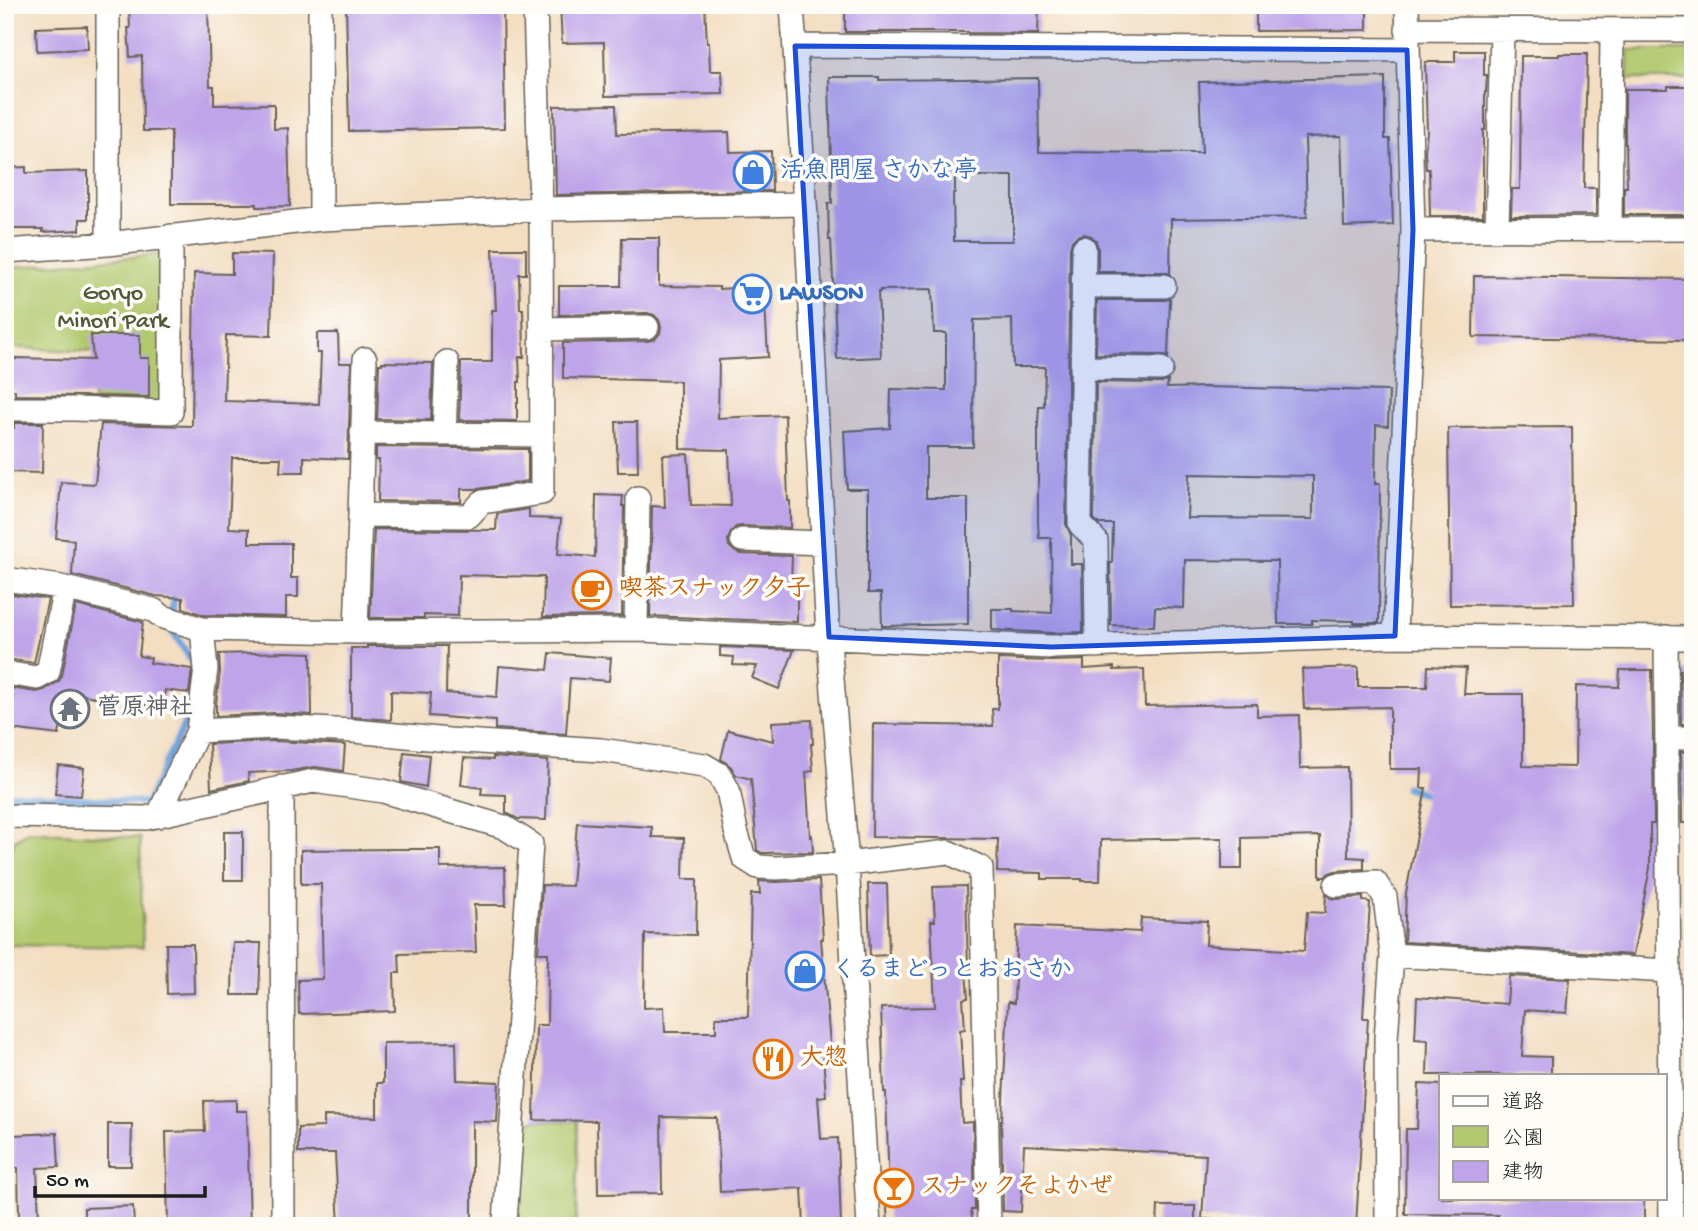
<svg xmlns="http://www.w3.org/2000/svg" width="1698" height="1231" viewBox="0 0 1698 1231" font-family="'Gochi Hand','Klee One',sans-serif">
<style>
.green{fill:#b2c96e;stroke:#677245;stroke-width:2}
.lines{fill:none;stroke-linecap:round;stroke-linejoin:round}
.stream{stroke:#72a4dd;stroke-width:7}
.building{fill:#bea4e9;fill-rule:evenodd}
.minor-casing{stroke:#676056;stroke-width:26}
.minor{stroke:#fff;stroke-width:23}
.marked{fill:#1d4ed8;fill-opacity:0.2;stroke:#1d4ed8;stroke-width:5;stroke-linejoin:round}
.labels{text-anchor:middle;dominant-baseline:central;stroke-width:7;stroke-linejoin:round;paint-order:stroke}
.shop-label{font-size:24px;font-weight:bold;fill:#366cbe;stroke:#fdfcf7;text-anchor:start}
.park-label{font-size:24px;fill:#505939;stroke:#fdfcf7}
.food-label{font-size:24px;font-weight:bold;fill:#c56008;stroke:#fdfcf7;text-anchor:start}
.worship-label{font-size:24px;font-weight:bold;fill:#5b616d;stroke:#fdfcf7;text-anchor:start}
</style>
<rect width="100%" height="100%" fill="#fdfcf7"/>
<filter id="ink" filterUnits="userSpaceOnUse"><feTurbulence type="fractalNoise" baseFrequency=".0143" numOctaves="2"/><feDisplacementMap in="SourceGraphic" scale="14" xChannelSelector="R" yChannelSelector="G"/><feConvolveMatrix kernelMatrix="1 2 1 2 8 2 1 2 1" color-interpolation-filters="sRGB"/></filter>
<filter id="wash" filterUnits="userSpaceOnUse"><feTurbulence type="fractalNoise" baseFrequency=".00686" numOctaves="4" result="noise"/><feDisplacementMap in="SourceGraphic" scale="28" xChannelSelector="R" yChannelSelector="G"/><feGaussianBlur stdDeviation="1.57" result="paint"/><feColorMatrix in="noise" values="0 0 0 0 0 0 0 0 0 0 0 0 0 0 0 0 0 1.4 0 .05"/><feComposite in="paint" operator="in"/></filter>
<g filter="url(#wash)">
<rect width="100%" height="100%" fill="#f3dec2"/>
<path class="green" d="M1628,50H1693V79H1628Z
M164,254L163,403L93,401L94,352L5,347V268Z
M28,831L140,838L143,947L8,945L9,855L15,840Z
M524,1120L578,1121L576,1226H516Z"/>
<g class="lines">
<path class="stream" d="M1406,787L1432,796
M5,794L147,803L189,714L194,664L169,626L176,589"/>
</g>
<g id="blocks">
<path class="building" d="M129,5H208L210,86H214V105L274,104V129L288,128L290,206L257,207V204H171V131H143L142,56L130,57L128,28H130Z
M346,5H503L505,128L349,131Z
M560,5H705L707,43H709L710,71H722L723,94L605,96L604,42L562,43Z
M845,5H1039L1038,34L968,33V32H845Z
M1256,5H1367V30L1256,31Z
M87,26L88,49L37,51L36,28Z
M1455,51H1484V75H1487L1486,92H1485V130H1483V216H1430L1429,169H1426L1425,151L1427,131L1425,62H1455Z
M1559,54H1587L1584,188H1596V215L1511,216L1512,189H1520L1521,56H1559Z
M829,77H879V80L1038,78L1039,152L1202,153L1199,82L1385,77V139H1390L1393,225L1344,227L1341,136L1305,137L1307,217L1171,219L1170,274L1164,272H1098V248L1096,241L1091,236L1084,234L1077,236L1072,241L1070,248L1066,524L1071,535V564H1082L1083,632L1052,633L992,630V609H1013V611L1052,613L1051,538H1039L1038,523V422L1039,406H1044L1045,367H1013L1012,319L974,320L973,447H926V498H968V624L882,626L881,593H868V489H847L844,431L890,428L891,389L946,390V333H934L932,289L880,290V292H878L881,357L837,359L831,240H829L828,203H832ZM955,176H1013V241H954L953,193H955Z
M1668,86H1691L1693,215H1624V187H1627L1626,144H1625V89H1668Z
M616,105L617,134L729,132L730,152L771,151L772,191L556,195L554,106Z
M26,167V173L88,171V219H80V230L43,232V229H5V168Z
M622,238H659V286L719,287V289L764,286L768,357L719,360L718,418L785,415L788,501H790V528L742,526L736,527L731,532L728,540L729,546L734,551L741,554L792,556L791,585H797V622L650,616L652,506L665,507L663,455L688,454L691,505L731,506L729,450L680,449V381L563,378V343L647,341L655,339L660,333L661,327L659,320L654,315L647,313L559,315V286H621Z
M493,249H526V274H519L520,309H523L524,357H519L520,382H518V402H517V421L459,420L461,362H492V310H496Z
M232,253L273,254L271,336L226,335L224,401L319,404L321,353H317V333H338L339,363H351L348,459L304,457V472H280L281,458H232L229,528L249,529V543H291V578H298V597H286V617L204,615L183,608V598L156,596L72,575L74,540L56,538L61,482L95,484L101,424L192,426L194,273L232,274Z
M1474,276L1693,279V340L1473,337Z
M1170,299L1168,357L1161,355L1096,354L1097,300H1164Z
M91,335H140V358H149V397L15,395V390H5V359H16V358L93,360Z
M382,362L433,363L431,420L377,419L379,364H382Z
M1168,381L1167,388L1205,387L1389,391L1388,426L1376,425L1375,484H1380L1379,623H1354V621L1312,620V624H1278L1277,561L1185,560L1184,608L1155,607L1154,626L1111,625L1110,563H1112L1113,524H1099L1094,519L1096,382L1161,383ZM1189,474L1313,476V519L1187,518Z
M616,422H637L638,472H618Z
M14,423H43L42,473L5,472V428H14Z
M1572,427L1574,604L1450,605L1448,428Z
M376,447L528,449V481L478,489H461V502L378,501L379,460H376Z
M596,495L623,496L622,506H624L622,616L543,617L544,577L459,575L458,616L424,615V618H370L374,529L496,530L497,514L529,509V518L561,519L558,554L595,557Z
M5,593L48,599L34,663L5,659Z
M76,605L143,622L139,656L151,658L150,663L192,669L189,693L165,690L162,708L65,692L59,735L11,729L13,697H9L11,690L5,689V687L36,692L44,690L59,681L62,675Z
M367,646H447L446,693L497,697L499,666L548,670L550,653L611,658L609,681L570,678L566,734L495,729V721L429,716L431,693L391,691V720L351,717V648H367Z
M720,647L794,650L779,689L752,678L757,666L733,665L734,657L720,656Z
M285,652L311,653L312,715L274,713L216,716V704L220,672L219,654Z
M998,659L1051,661L1084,660V669L1114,667V670L1144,669L1145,706L1257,704V716L1299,715L1300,768L1347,767L1348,857L1364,858V869L1335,871L1329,873L1325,877H1320V836L1242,838V869H1222V838L1101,840L1100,881H1082V879H1042V873L997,872L998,839L872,837L873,724L993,726L992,709H998Z
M1428,666L1466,668L1464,694H1523V766L1575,767L1576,686L1619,687L1620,670H1652L1654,824H1650V868L1633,955L1404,942L1406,893L1426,788H1421L1422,769H1390V707L1304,709L1302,669L1358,667V687H1427Z
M1680,670H1691V724H1681Z
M812,720L813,744H811L813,771L806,772L810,837L812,836L813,852L762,853L757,850L751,779L736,775L731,767L721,759L728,730L773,741L772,722Z
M275,741L345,745L343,771L315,767L291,771L248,773L249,781L211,789L209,744Z
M404,752L429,755L426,787L401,782Z
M1681,752H1693V823H1682Z
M493,757L548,761L546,820L518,819L506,813V795L481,794L482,788L461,785L464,758L493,760Z
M58,765L84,768L81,796L55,794Z
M577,823L652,827V837L684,838L683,879H697L696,935L645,934L644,1008L664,1007L665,1032H716V1017H748L751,894H760L759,881L777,882L819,880L823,939H821L831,1056H823L826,1096L818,1097L821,1139L838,1138L841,1226H804L802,1188L720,1192L717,1118L661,1117L662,1193L598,1194L597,1121L534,1120L536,1025H547L548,953H538L542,885L572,886Z
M224,832H243V880H224Z
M396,849H440V868L505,867L506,905H474L476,952L399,954L400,973H394L395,1011L299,1014L298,980L323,979L321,884H301V850Z
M868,884H887L889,955L870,956Z
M966,886L968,970L966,971L968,998L963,999L965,1029L960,1030L963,1082H960L962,1123L973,1122L975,1210H971L972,1219L933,1220V1222L888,1225L886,1193H889L886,1092H884L881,1008L935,1007L931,921H935L933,887Z
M1326,894L1331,898L1336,899L1363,897V901L1370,902L1363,1018H1368L1356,1226H1325L1202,1219L1206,1155L1024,1145L1021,1212L1003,1211L1001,1120H1002L1008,1002L1014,1003L1017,926L1140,932L1141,918L1207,921L1206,945L1304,951L1307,912L1325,913Z
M233,943H261L259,995H232Z
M166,944H193L194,993L167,994Z
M1509,976L1570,979L1567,1013L1525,1010L1522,1056L1551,1057V1075H1427L1428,1040L1415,1039L1417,997L1507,1004Z
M456,1042L457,1080L499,1082L497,1122L472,1121V1226H339L335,1153H298V1128L324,1127V1116L377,1117V1083H383V1043Z
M1419,1084L1441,1085V1198H1644V1226H1498V1215L1405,1214L1406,1129H1417Z
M236,1100V1111H247L250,1226H168L166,1132L205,1131L204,1101Z
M108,1124H132L131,1166H108Z
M57,1133L59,1167L37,1168L39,1219H19L18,1168H14L13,1135Z
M133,1206L134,1226H84V1208Z
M1158,1206H1195V1226H1157Z"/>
</g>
</g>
<g filter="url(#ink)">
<use href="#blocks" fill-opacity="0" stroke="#676056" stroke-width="2"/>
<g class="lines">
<defs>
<path id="minor" d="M320,5L321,219
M792,5L807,232L827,617L847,864L869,1226
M1407,5L1413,230
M1407,29L1693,30
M795,46L1407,50
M1610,229L1612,30
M1497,230L1502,30
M108,244V5
M1084,248L1080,524L1096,541L1097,646
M5,251L108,244L321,219L541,209L805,204
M1084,286H1164
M542,329L647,327
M1082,368L1161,369
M5,409H74L171,412V236
M362,433L542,435
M444,434L447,362
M360,515L365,359
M742,540L823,543
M5,579L61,587L153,610L163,617L202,629L356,632L641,630L1052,647L1395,636L1693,638
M636,630L638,498
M356,632L360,515L469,516L482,502L542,493L541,209L535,5
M1395,636L1413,230L1693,229
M1666,637L1671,1226
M5,673L37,678L48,672L65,588
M198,731L275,727L354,731L449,740L601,750L704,765L719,774L728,790L736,831L744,858L758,867L776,868L847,864L948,852L981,868L989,1226
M1667,738H1693
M282,787L283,1226
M5,816L146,818L313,781L383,791L504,827L531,844L505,1222L502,1226
M158,816L198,731L206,669L202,629
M1336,885L1375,882L1385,897L1392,955
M1387,1226L1386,1039L1392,955L1668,971"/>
</defs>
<use href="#minor" class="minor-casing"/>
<use href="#minor" class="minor"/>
</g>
</g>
<path class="marked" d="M795,46L1407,50L1413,230L1395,636L1052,647L829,637Z"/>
<defs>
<symbol id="shop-ring" viewBox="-11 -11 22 22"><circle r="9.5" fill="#fdfcf7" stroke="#3f7fe0" stroke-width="1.5"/><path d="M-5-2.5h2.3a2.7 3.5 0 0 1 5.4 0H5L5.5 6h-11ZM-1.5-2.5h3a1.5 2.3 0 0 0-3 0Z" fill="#3f7fe0"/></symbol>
<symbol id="supermarket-ring" viewBox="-11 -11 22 22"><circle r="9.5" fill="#fdfcf7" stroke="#3f7fe0" stroke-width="1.5"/><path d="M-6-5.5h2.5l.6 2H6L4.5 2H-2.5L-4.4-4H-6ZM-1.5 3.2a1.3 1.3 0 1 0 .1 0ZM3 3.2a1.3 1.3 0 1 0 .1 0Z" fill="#3f7fe0"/></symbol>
<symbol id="cafe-ring" viewBox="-11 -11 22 22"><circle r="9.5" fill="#fdfcf7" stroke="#e8710a" stroke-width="1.5"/><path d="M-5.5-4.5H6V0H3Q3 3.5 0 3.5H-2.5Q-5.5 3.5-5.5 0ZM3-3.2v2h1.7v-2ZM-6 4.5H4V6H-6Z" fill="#e8710a"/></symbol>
<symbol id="temple-ring" viewBox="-11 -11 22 22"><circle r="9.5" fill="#fdfcf7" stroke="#6b7280" stroke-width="1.5"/><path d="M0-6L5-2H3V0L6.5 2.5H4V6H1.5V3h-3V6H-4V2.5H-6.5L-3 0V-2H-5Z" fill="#6b7280"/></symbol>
<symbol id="restaurant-ring" viewBox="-11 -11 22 22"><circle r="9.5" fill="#fdfcf7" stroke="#e8710a" stroke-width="1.5"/><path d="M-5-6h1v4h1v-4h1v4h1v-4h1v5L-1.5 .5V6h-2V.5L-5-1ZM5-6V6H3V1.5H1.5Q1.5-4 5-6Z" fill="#e8710a"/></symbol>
<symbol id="bar-ring" viewBox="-11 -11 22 22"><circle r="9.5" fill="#fdfcf7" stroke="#e8710a" stroke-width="1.5"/><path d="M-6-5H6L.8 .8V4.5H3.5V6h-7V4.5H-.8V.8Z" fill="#e8710a"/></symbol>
</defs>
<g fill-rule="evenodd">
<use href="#shop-ring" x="731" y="150" width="44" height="44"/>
<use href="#supermarket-ring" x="730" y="272" width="44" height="44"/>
<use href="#cafe-ring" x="570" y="568" width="44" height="44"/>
<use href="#temple-ring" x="48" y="687" width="44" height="44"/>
<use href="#shop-ring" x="783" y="949" width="44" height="44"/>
<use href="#restaurant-ring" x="751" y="1037" width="44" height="44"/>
<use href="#bar-ring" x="872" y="1166" width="44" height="44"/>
</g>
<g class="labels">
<g class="shop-label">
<text x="780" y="172">活魚問屋 さかな亭</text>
<text x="779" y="294">LAWSON</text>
<text x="832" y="971">くるまどっとおおさか</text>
</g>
<g class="park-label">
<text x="113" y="294">Goryo<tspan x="113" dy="28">Minori Park</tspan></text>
</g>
<g class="food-label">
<text x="619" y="590">喫茶スナック夕子</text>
<text x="800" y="1059">大惣</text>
<text x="921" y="1188">スナックそよかぜ</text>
</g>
<g class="worship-label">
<text x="97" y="709">菅原神社</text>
</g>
</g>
<rect width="1698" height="1231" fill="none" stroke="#fdfcf7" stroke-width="28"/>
<rect x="1439" y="1074" width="228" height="126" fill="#fdfcf7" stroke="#a3a29f" stroke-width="2"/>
<rect x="1453" y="1096" width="35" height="10" fill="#ffffff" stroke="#a3a29f" stroke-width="2"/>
<text x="1502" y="1108" font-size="21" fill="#1c1c1c">道路</text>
<rect x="1453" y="1126" width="35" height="21" fill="#b2c96e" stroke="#a3a29f" stroke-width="2"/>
<text x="1502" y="1144" font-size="21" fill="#1c1c1c">公園</text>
<rect x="1453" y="1161" width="35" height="21" fill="#bea4e9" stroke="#a3a29f" stroke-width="2"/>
<text x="1502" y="1178" font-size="21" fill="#1c1c1c">建物</text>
<path d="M35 1186v10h170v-10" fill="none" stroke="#1c1c1c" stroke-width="3.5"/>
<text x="46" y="1186" font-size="21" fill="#1c1c1c" stroke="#fdfcf7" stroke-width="5" paint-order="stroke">50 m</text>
</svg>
